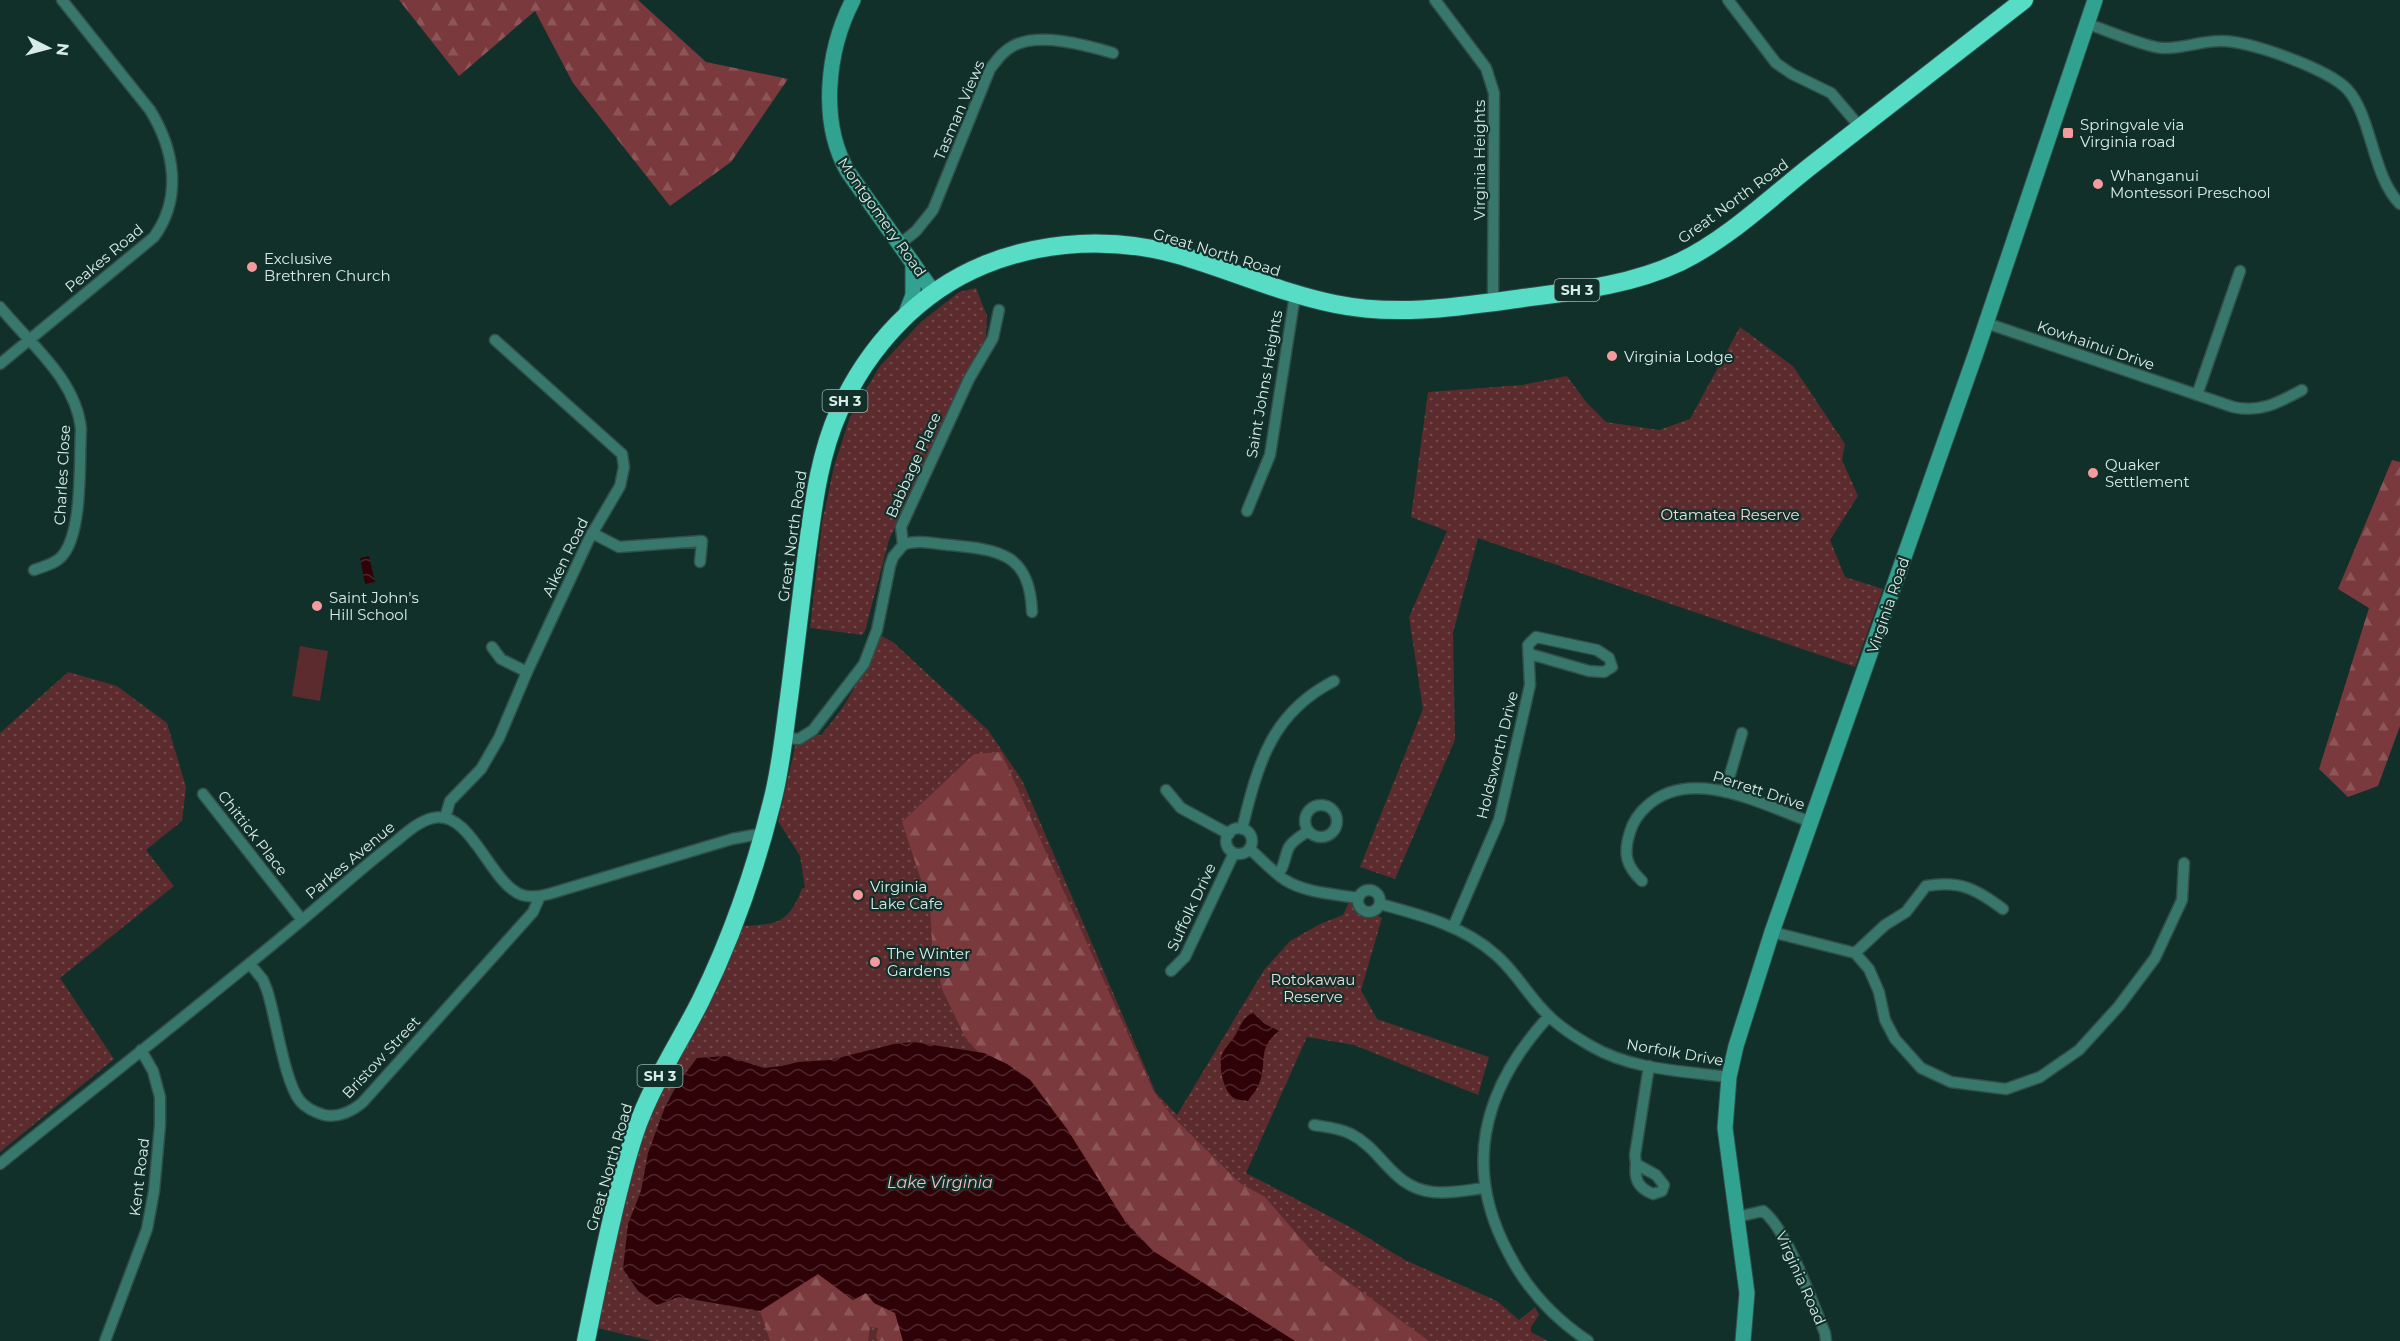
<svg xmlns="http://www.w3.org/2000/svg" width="2400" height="1341" viewBox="0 0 2400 1341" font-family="Montserrat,sans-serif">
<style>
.green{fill:url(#green-dots)}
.forest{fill:url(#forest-firs)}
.pitch{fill:#5b2b2d}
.water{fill:url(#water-waves)}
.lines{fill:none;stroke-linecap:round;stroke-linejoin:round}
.street-casing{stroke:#314e48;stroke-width:13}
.secondary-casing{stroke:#314e48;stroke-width:17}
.highway-casing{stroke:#314e48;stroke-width:20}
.street{stroke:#38776b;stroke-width:10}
.secondary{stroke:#32a290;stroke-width:15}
.highway{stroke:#57ddc5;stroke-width:18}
.poi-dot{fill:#f59b9d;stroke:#11302a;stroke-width:2}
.labels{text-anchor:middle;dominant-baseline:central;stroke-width:4.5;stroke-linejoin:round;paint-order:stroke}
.shield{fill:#11302a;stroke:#9db3ae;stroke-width:1.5}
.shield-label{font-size:14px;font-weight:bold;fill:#d9ebe7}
.street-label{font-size:15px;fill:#d9ebe7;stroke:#11302a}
.poi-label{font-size:15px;fill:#d9ebe7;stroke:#11302a;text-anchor:start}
.park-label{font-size:15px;fill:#f0dada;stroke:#11302a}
.water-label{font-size:16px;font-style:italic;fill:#fcbdbd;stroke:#11302a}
</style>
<defs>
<pattern id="green-dots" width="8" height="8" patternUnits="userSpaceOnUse" patternTransform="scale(1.5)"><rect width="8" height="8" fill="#5b2b2d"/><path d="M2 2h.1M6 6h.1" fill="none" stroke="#724a4b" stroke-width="1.8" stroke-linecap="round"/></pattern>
<pattern id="forest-firs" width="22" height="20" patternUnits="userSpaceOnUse" patternTransform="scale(1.5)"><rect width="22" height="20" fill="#7a393c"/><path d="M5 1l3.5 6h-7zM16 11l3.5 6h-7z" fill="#8c5658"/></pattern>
<pattern id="water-waves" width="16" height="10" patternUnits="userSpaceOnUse" patternTransform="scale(1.5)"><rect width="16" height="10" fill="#2f0208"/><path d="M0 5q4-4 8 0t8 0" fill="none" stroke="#4d272c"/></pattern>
</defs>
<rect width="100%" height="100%" fill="#11302a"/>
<path class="green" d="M976,288L987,316L986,336L889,540L865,631L862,635L810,628L822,523L834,466L850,417L880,366L921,322L959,292Z
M1740,327L1793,366L1845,444L1842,460L1858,496L1830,540L1845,577L1883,589L1855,667L1478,538L1453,633L1455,740L1395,879L1360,867L1423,709L1409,617L1447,531L1411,517L1428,392L1522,385L1567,376L1587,403L1606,422L1659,430L1690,419Z
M878,634L893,642L988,730L1022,780L1156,1093L1177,1115L1264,970L1290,941L1320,924L1343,915L1351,898L1382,918L1361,990L1377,1019L1489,1057L1478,1095L1354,1045L1307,1037L1246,1173L1350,1227L1405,1260L1497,1301L1519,1320L1535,1307L1539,1315L1531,1327V1332L1548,1341H652L597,1328L636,1148L674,1061L739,926C774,925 789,925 802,888H805L800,856L778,821L797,738L821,735C852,700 861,676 878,634Z
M68,672L117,686L167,723L186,787L182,821L146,850L174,886L60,978L114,1059L0,1152V733Z"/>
<path class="forest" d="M399,0H638L706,62L788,79L731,162L670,206L573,83L535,11L459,76Z
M2392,460L2400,462V726L2378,786L2348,797L2319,769L2369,608L2338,589Z
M1001,752L1154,1092L1172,1116L1240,1183L1265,1197L1321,1262L1429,1341H1295L1153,1251L1120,1214L1067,1129L1031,1080L1007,1064L978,1052L965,1037L942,989L932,944L930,907L902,822L974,754Z
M818,1274L853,1300L866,1293L874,1303L895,1313L903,1341H878L876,1337L878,1328L870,1327L868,1341H770L760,1311Z"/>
<path class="pitch" d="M300,646L328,651L320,701L292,696Z"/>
<path class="water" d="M369,556L375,582L365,584L360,558Z
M1253,1013L1265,1024L1279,1031C1256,1049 1268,1062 1259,1084C1257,1090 1251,1096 1248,1101C1244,1100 1237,1100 1234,1098C1223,1092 1218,1064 1222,1054C1226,1046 1232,1041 1236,1034C1240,1026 1244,1016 1253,1013Z
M914,1042L984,1053L1007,1064L1030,1080L1067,1129L1126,1223L1153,1251L1295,1341H903L895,1313L874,1303L866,1293L853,1300L818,1274L760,1311L679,1297L657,1305L638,1291L623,1269L628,1224L641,1191L648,1153L665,1107L678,1083L697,1058L726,1056L764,1068L782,1066L798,1062L830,1060L894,1044Z"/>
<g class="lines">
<defs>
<path id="street" d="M1435,0L1486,68L1494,93L1493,302
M1728,0L1776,63L1792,74L1831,93L1860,127
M2088,24C2106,30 2145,47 2162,48C2182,49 2200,41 2220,41C2248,40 2328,69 2347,89C2372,116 2372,176 2400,204
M900,244L916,231L933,210L990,69C997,60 1003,51 1013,46C1039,32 1086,45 1113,53
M0,307C30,344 76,379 81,429C79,462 83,530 63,555C56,564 44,566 34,570
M1986,323L2233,407C2260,413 2278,403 2302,390
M0,364L154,237C183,197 174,149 150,110L62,0
M2197,395L2240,271
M1247,511L1270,455L1295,295
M592,533L619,547L702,541L700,562
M903,545C917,539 935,544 950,545C999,550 1030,553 1032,612
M492,647L501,659L527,672
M784,738L799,739L813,730L864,664L877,630L890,566L893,557L903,545L901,527L969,379L993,338L999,310
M1166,790L1181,808L1229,834
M1725,792L1742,733
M203,794L302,920
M1305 821a16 16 0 1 1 32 0a16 16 0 1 1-32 0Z
M445,818L450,801L481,769L499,738L527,672L589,539L620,486L624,467L622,454L495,340
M1226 841a13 13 0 1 1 26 0a13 13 0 1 1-26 0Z
M1242,829C1258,764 1271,713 1334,681
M1250,849C1261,859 1272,871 1285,880C1306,893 1334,894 1358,898
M1278,874C1285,867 1284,857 1289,847C1293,840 1301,836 1308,831
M1642,881C1626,866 1623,854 1630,832C1633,822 1639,813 1647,806C1691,765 1763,805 1811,822
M1358 901a11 11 0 1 1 22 0a11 11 0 1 1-22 0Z
M1380,904C1421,915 1464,926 1496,955C1517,973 1530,999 1550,1017C1562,1029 1577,1038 1591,1046C1632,1070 1683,1071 1729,1077
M1453,927L1499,820L1530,685L1528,645L1536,637L1597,650L1609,658L1612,667L1604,672L1589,671L1530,654
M1772,932L1855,953L1869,969L1879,992L1885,1020L1895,1039L1921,1068L1951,1082L2006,1089L2040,1077L2079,1050L2119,1006L2155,958L2182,900L2184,863
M1855,953L1885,925L1906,912L1926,886C1960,880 1976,889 2003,909
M250,964L263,980L267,990C276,1017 284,1081 300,1101C306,1108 314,1112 324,1115C339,1118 351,1112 362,1103L533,912L540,896
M1171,971L1185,957L1234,853
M1549,1016C1484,1087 1461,1166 1509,1254C1527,1289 1555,1319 1588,1341
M1314,1125C1326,1127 1340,1128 1351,1134C1383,1150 1392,1188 1433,1192C1450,1194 1468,1190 1484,1188
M0,1164C100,1083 202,1004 301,921C332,895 363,867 395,842C406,833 419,821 433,818C471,809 490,884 522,895C531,898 541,896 549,894L732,839L754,835L763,837
M1636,1164C1634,1179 1638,1188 1653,1194L1662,1191L1664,1185L1656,1175L1636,1164L1635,1155L1649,1066
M1737,1217L1763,1211C1787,1229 1812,1302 1825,1333L1826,1341
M105,1341L147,1229L154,1191L160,1125V1097L153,1071L141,1050"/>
<path id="secondary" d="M853,0C827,50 819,122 848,172L934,293
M905,316L913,295V264
M1743,1341L1747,1293L1725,1128L1729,1077L1736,1046L1772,932L1977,350L2095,0"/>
<path id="highway" d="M586,1341C596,1291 606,1242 618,1193C625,1166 631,1139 642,1114C658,1074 682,1038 701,1000C732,937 755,870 772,802C781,768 784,733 789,698C795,652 800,606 806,559C813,509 818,458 839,411C868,347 918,292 984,265C1045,240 1115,237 1179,255C1231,270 1281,293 1335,304C1393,316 1451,308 1509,300C1566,292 1627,287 1680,262C1728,239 1770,198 1812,165C1882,110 1953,55 2024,0"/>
</defs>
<use href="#street" class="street-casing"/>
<use href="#secondary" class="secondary-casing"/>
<use href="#highway" class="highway-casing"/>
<use href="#street" class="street"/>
<use href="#secondary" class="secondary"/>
<use href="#highway" class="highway"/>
</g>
<g class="poi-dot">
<rect x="2062" y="127" width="12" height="12" rx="3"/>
<circle cx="2098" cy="184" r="6"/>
<circle cx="252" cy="267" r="6"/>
<circle cx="1612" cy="356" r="6"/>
<circle cx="2093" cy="473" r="6"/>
<circle cx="317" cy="606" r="6"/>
<circle cx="858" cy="895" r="6"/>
<circle cx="875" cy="962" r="6"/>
</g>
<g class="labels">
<g class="shield">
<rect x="1554.5" y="279" width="45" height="22" rx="4.5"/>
<rect x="822.5" y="390" width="45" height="22" rx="4.5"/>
<rect x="637.5" y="1065" width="45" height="22" rx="4.5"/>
</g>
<g class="shield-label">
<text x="1577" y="290">SH 3</text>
<text x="845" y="401">SH 3</text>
<text x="660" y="1076">SH 3</text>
</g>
<g class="street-label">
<text transform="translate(959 110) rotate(-67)">Tasman Views</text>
<text transform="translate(1479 160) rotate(-90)">Virginia Heights</text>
<text transform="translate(1733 201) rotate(-36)">Great North Road</text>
<text transform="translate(882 217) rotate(55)">Montgomery Road</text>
<text transform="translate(1217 252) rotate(17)">Great North Road</text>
<text transform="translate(104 258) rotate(-40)">Peakes Road</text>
<text transform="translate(2096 345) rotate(19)">Kowhainui Drive</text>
<text transform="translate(1264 384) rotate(-80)">Saint Johns Heights</text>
<text transform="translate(913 465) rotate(-66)">Babbage Place</text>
<text transform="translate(62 475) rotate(-87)">Charles Close</text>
<text transform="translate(792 536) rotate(-82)">Great North Road</text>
<text transform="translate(565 557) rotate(-64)">Aiken Road</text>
<text transform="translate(1888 605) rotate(-71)">Virginia Road</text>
<text transform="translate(1497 755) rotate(-76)">Holdsworth Drive</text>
<text transform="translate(1759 790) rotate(18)">Perrett Drive</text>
<text transform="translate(253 833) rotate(52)">Chittick Place</text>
<text transform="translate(350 860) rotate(-40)">Parkes Avenue</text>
<text transform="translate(1191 907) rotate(-65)">Suffolk Drive</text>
<text transform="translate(1675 1052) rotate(10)">Norfolk Drive</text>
<text transform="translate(381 1057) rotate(-47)">Bristow Street</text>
<text transform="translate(609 1167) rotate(-74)">Great North Road</text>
<text transform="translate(139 1177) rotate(-83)">Kent Road</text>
<text transform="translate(1801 1278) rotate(66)">Virginia Road</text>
</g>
<g class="poi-label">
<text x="2080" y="124">Springvale via<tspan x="2080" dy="17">Virginia road</tspan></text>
<text x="2110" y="175">Whanganui<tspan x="2110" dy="17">Montessori Preschool</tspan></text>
<text x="264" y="258">Exclusive<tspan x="264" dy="17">Brethren Church</tspan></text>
<text x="1624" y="356">Virginia Lodge</text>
<text x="2105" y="464">Quaker<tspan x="2105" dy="17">Settlement</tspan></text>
<text x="329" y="597">Saint John's<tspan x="329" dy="17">Hill School</tspan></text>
<text x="870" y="886">Virginia<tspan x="870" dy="17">Lake Cafe</tspan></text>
<text x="887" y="953">The Winter<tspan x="887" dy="17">Gardens</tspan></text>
</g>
<g class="park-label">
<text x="1730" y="514">Otamatea Reserve</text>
<text x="1313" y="979">Rotokawau<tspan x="1313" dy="17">Reserve</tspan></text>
</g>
<g class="water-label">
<text x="940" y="1182">Lake Virginia</text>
</g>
</g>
<g transform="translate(48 48) rotate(96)" stroke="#11302a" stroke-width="4.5" paint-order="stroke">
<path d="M0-4.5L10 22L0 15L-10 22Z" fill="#d9ebe7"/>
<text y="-9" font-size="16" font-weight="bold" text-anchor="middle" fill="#d9ebe7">N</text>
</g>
</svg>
